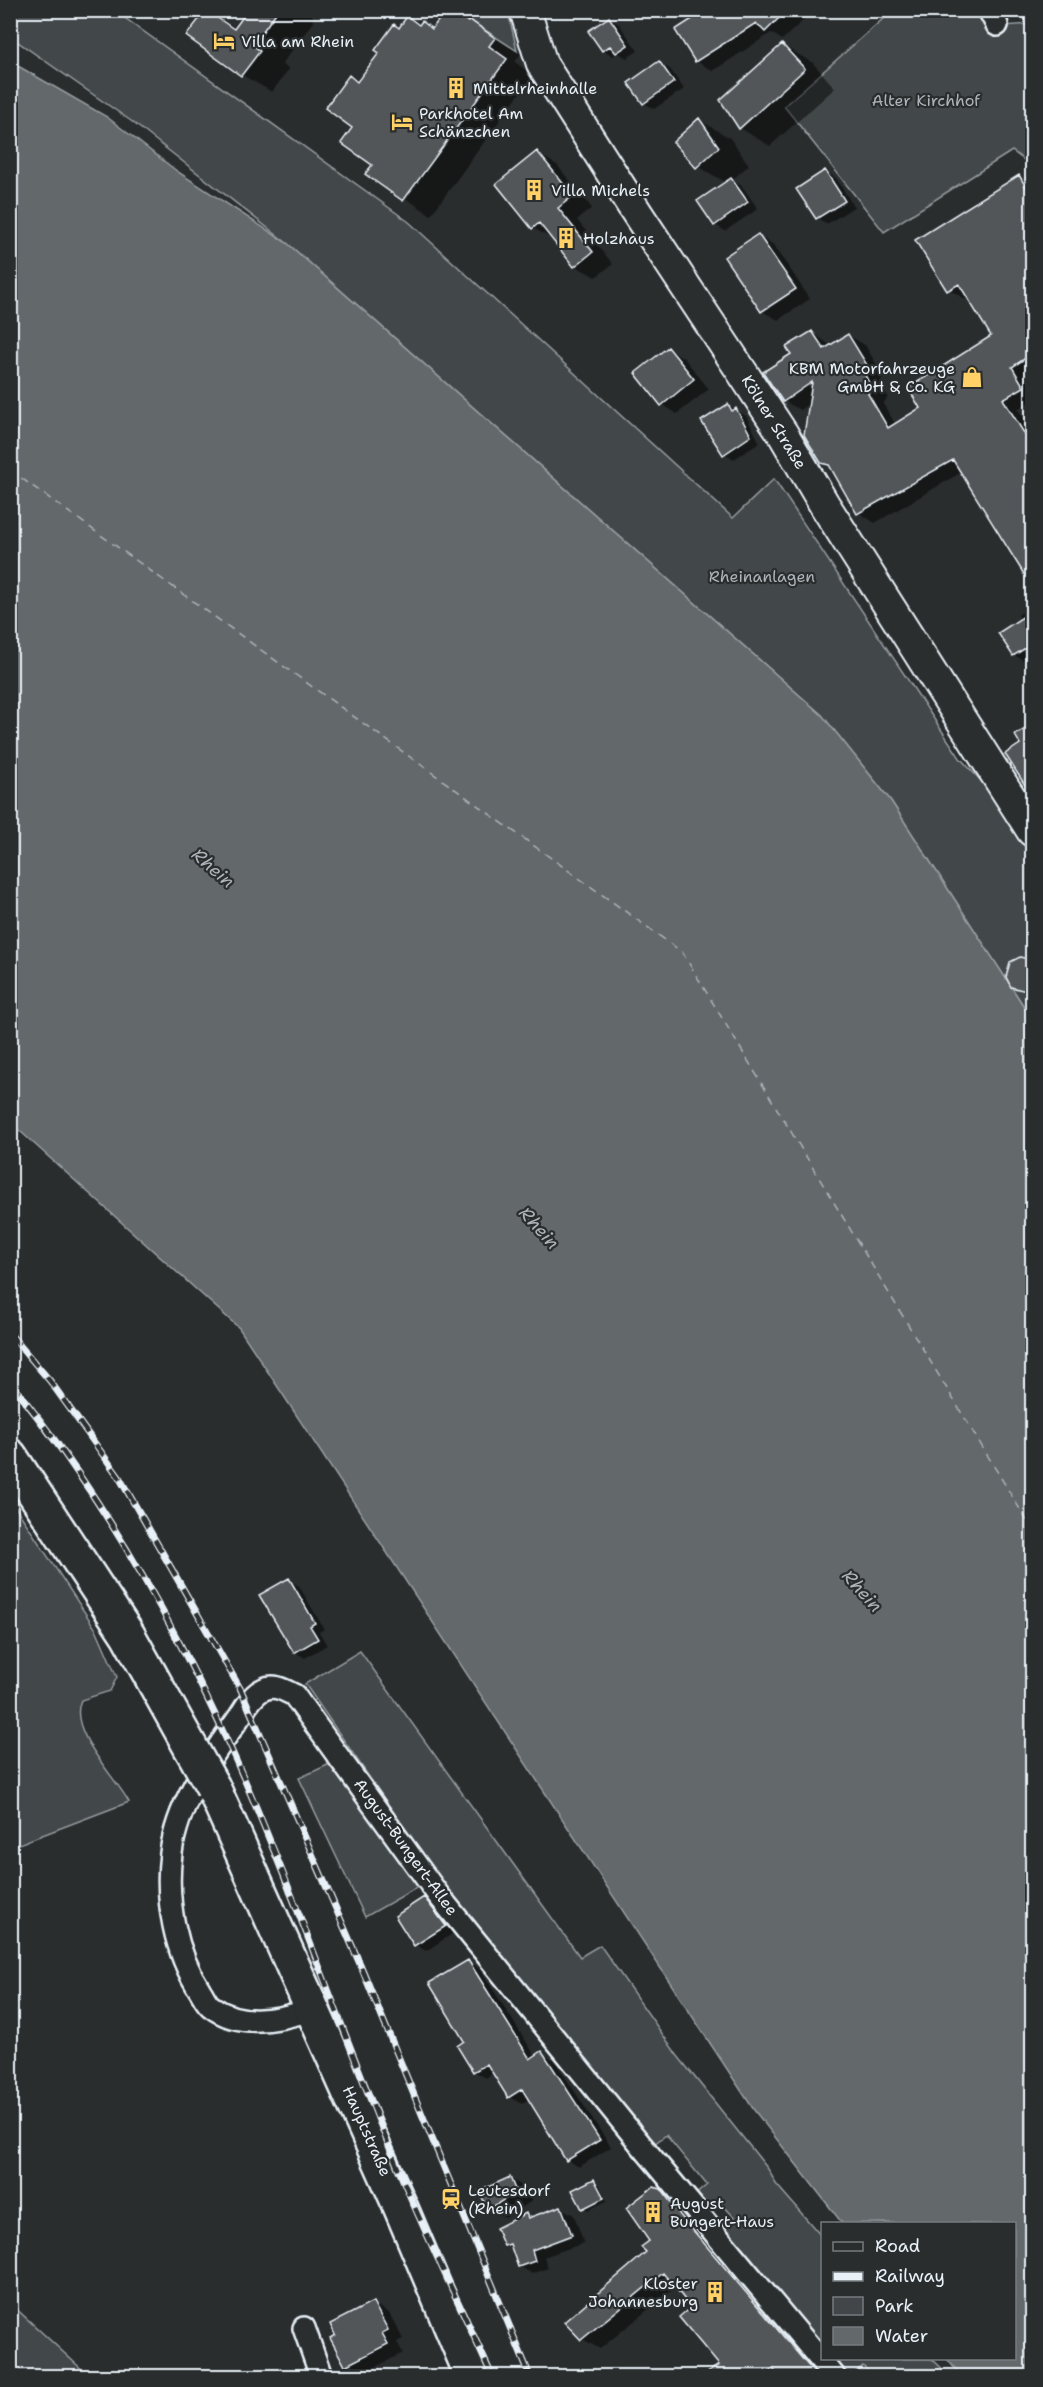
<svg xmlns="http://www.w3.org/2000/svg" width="1043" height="2387" viewBox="0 0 1043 2387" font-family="'Shantell Sans',sans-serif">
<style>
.green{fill:#424648;stroke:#959ca0;stroke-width:1.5}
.water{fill:#63686b;stroke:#989fa3;stroke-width:1.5}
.shadow{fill:#0007}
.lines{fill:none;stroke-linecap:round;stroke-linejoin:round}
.ferry{stroke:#acb3b9;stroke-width:1.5;stroke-dasharray:8 6;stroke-linecap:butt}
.building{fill:#535759;stroke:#e8f1f8;stroke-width:1.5}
.street-casing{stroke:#e8f1f8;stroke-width:26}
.secondary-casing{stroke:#e8f1f8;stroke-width:34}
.primary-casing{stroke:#e8f1f8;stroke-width:38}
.street{stroke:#2a2d2e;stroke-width:21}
.secondary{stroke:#2a2d2e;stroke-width:30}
.primary{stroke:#2a2d2e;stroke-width:33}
.rail-casing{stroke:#e8f1f8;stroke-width:7}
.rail{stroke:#2a2d2e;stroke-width:4.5;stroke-dasharray:14;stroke-linecap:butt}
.primary-bridge-casing{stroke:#e8f1f8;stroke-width:38;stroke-linecap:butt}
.primary-bridge{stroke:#2a2d2e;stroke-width:33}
.labels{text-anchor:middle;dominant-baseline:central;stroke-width:4.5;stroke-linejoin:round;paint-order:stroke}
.poi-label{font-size:16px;fill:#e8f1f8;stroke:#2a2d2e;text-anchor:start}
.park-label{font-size:16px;fill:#aeb5ba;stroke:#2a2d2e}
.street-label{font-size:16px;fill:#e8f1f8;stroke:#2a2d2e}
.water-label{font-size:18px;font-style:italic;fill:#acb3b9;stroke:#2a2d2e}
</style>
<rect width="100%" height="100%" fill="#2a2d2e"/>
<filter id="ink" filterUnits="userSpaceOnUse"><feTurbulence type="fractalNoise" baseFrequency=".0167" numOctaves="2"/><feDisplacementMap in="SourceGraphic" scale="12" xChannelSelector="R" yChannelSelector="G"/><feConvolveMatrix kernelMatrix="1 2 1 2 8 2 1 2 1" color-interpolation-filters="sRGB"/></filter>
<g filter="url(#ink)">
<path class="green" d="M11,11H115L409,222L733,518L774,479L960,758L982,782L1028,849L1032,859V1019L891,801L822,715L287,243L131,121L11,37Z
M452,11H508L517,51L470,20L468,22Z
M892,11H995L1003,26L1032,24V166L1012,151L884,232L784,106Z
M10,1499L97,1631L117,1677L110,1691L81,1700C67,1730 114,1775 129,1802L11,1847Z
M360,1651L580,1957L600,1945L677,2055L768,2169L776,2184L822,2237V2344L724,2227L735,2218L722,2204L711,2212L695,2195L707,2185L666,2135L654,2144L448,1891L305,1684Z
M330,1764L418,1887L365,1917L299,1778Z
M11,2305H12L89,2376H11Z
M835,2359H932L950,2376H873L863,2366L850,2376Z"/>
<path class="water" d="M11,62L107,117L178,172L287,243L822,715L891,801L1032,1019V2376H961L947,2359L1014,2358V2224L842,2223L754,2110L239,1328L11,1123Z"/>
<path class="shadow" d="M250,10H312L313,22L282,64L289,69L272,92L242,75L207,11L236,28Z
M450,10L521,54L515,62L533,75L431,215L367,173L374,165L354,128L359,83L407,18L434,29Z
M709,10H800L807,17L782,40L771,33L713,71L696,61Z
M1010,10H1023L1024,12L1014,13Z
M609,18L619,24L638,51L627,58L618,53L613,56L603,50Z
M782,45L813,63L835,88L770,146L740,128L722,100Z
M659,63L670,69L684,89L654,109L644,103Z
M699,120L730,138L749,165L732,180L742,186L758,209L725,231L715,225L727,183L697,166Z
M537,153L557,165L592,208L577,220L613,264L596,277L575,266L554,240L533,228Z
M825,172L836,178L854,207L827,224L817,218Z
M1019,177L1032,185V373L1027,376L1032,385V400L1018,409L1032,431V585L962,472L875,523L859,513L831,468L822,462L810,403L800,410L784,401L793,354L812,332L831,346L848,335L865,345L883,375L880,384L888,397L883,404L896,425L922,409L993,337L968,297L965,299L948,289Z
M758,236L774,245L810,299L778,320L762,311L726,257Z
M668,348L684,358L709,389L677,414L662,404Z
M728,405L746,416L760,443L734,459L724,453Z
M1032,606V663L1030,664L1014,655L1021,620L1018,615Z
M1032,727V793L1007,754L1022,744L1017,736Z
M1025,959L1032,963V987L1023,988V991L1032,990V997L1017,988Z
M289,1580L299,1586L324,1629L319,1632L327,1645L305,1658L295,1652Z
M424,1899L434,1905L455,1932L426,1951L416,1945Z
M468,1962L480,1969L536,2057L542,2053L554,2060L611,2147L579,2167L567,2160L529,2099L522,2104L509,2097L494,2073L486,2078L474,2071L466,2042Z
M510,2179L526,2188L532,2201L505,2218L489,2209Z
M594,2181L599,2184L607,2201L588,2210L583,2208Z
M661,2190L679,2201L824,2376H716L712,2371L721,2365L693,2307L676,2287L600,2349L582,2339L566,2322L648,2253Z
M561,2208L574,2215L584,2243L544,2257L548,2268L532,2274L519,2266L513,2250L505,2245L526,2215L532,2218Z
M373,2303L389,2313L403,2339L397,2342L403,2353L362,2374L346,2365Z"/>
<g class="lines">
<path class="ferry" d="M10,470L682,952L1032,1529"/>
</g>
<path class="building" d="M206,10L234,29L248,10H278L253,45L260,51L241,76L186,36Z
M446,10H452L468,22L470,20L495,38L489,46L507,59L403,201L365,174L372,165L341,143L352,128L325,108L349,75L357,82L379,53L375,50L394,24L399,28L407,16L419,25L422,21L432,29Z
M706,10H787L765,32L756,23L695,62L675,30Z
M609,17L628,45L616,53L610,46L602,51L588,31Z
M782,44L805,69L739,129L720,100Z
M659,61L674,82L643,104L628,83Z
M699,118L719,147L696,168L673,142Z
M537,151L573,196L558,208L593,252L574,267L539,223L532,229L496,184Z
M825,170L845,201L816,219L796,189Z
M1019,175L1032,197V354L1012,367L1024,387L1003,399L1032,446V587L953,460L857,514L829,465L821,463L804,435L812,382L783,402L763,372L791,354L786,347L812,331L824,349L848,334L867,365L864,374L872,387L868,394L888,428L920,408L908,388L991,336L959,284L947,291L915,240Z
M731,178L748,202L714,226L697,201Z
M758,234L796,289L761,312L724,257Z
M668,347L694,379L661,406L635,373Z
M728,404L732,411L736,408L751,436L723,455L701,421Z
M1032,611V644L1013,656L998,633Z
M1032,725V796L1005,754L1020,744L1015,735Z
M1020,957L1032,960V988L1026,991L1011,987L1006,977L1010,962Z
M289,1578L315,1623L310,1626L318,1639L294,1653L259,1595Z
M424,1897L446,1926L414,1946L395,1916Z
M468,1960L530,2059L542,2051L600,2140L566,2161L522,2089L508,2098L487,2064L473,2072L457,2046L464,2041L429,1983Z
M510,2177L516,2192L488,2210L479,2191Z
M594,2179L604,2198L582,2209L572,2190Z
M653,2187L661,2189L680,2215L817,2376H779L773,2369L763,2376H702L719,2365L679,2317L691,2307L663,2273L581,2340L564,2322L646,2252L641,2247L649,2241L626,2208Z
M561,2206L572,2235L532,2250L535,2261L518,2267L510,2244L504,2246L496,2228L526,2213L528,2218Z
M373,2302L388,2330L382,2333L388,2344L345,2366L330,2338L335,2335L330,2324Z"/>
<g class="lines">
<defs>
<path id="street" d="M989,10L997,25
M312,2009C281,2020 240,2028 212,2007C207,2004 204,1997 201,1992C175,1953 165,1900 171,1853C177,1803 210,1759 238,1719C245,1709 252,1694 264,1689C274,1684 284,1690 294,1695L439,1896L642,2146L834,2376
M304,2328L321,2376"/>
<path id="secondary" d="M525,10L542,64L637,213L783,434L824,504L1032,831"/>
<path id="primary" d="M10,1456L128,1635L191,1748
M213,1787L400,2206L472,2376"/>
</defs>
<use href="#street" class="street-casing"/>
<use href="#secondary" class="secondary-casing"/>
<use href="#primary" class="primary-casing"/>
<use href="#street" class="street"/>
<use href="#secondary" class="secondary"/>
<use href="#primary" class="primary"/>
<defs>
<path id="rail" d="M10,1334L50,1381L119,1477L241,1690L360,1964L530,2376
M10,1382C110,1505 189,1649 251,1795C303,1918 347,2044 398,2168C427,2238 461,2307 492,2376"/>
</defs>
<use href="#rail" class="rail-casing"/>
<use href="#rail" class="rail"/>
<defs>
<path id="primary-bridge" d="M191,1748L213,1787"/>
</defs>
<use href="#primary-bridge" class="primary-bridge-casing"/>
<use href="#primary-bridge" class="primary-bridge"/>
</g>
</g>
<defs>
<symbol id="hotel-bare" viewBox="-9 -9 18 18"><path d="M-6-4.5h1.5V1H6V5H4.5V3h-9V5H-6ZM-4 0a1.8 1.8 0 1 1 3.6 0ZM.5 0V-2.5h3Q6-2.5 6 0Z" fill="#ffd166" stroke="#2a2d2e" stroke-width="2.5" paint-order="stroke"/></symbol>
<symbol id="building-bare" viewBox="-9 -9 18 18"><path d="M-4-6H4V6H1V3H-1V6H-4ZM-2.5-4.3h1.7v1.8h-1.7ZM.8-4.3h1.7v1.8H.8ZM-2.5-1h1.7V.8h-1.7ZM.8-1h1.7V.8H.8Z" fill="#ffd166" stroke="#2a2d2e" stroke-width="2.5" paint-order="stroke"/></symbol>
<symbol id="shop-bare" viewBox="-9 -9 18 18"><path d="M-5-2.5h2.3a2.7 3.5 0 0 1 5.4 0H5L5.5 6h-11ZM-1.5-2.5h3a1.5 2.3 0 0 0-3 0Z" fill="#ffd166" stroke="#2a2d2e" stroke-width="2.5" paint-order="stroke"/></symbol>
<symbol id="station-bare" viewBox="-9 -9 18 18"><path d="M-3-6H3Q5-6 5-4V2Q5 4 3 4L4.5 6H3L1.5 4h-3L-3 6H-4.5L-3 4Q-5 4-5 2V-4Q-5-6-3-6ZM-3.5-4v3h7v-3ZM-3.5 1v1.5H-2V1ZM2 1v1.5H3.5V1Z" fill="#ffd166" stroke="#2a2d2e" stroke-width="2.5" paint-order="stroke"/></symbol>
</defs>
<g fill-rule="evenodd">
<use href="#hotel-bare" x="209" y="26" width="30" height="30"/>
<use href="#building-bare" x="441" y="73" width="30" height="30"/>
<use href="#hotel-bare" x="387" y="107" width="30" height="30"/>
<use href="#building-bare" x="519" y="175" width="30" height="30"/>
<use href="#building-bare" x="551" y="223" width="30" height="30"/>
<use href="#shop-bare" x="957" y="362" width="30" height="30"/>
<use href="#station-bare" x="436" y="2184" width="30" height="30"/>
<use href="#building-bare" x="638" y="2197" width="30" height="30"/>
<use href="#building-bare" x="700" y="2277" width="30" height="30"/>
</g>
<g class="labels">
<g class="poi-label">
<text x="241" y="41">Villa am Rhein</text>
<text x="473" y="88">Mittelrheinhalle</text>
<text x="419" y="113">Parkhotel Am<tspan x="419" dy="18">Schänzchen</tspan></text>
<text x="551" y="190">Villa Michels</text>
<text x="583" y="238">Holzhaus</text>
<text x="955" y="368" text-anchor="end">KBM Motorfahrzeuge<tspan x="955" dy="18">GmbH &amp; Co. KG</tspan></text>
<text x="468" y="2190">Leutesdorf<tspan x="468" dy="18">(Rhein)</tspan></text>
<text x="670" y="2203">August<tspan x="670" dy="18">Bungert-Haus</tspan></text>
<text x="698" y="2283" text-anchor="end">Kloster<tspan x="698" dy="18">Johannesburg</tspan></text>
</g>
<g class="park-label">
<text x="926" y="100">Alter Kirchhof</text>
<text x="762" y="576">Rheinanlagen</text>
</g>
<g class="street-label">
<text transform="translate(774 422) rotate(58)">Kölner Straße</text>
<text transform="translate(406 1847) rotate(54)">August-Bungert-Allee</text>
<text transform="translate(367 2131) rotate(66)">Hauptstraße</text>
</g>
<g class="water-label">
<text transform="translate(213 868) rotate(41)">Rhein</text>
<text transform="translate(539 1228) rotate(48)">Rhein</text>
<text transform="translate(862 1591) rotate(48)">Rhein</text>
</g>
</g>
<rect width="1043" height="2387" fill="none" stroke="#2a2d2e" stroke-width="36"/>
<rect x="18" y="18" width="1007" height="2351" fill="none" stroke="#e8f1f8" stroke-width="2" filter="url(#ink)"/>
<rect x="821" y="2222" width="195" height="138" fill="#2a2d2e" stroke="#767b7f" stroke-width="1.5"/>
<rect x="833" y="2242" width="30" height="9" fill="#2a2d2e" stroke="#767b7f" stroke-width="1.5"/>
<text x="875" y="2252" font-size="18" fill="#e8f1f8">Road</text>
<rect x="833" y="2272" width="30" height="9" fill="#e8f1f8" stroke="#767b7f" stroke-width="1.5"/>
<text x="875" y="2282" font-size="18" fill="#e8f1f8">Railway</text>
<rect x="833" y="2297" width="30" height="18" fill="#424648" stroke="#767b7f" stroke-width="1.5"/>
<text x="875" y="2312" font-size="18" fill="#e8f1f8">Park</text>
<rect x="833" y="2327" width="30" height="18" fill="#63686b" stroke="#767b7f" stroke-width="1.5"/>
<text x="875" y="2342" font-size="18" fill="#e8f1f8">Water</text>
</svg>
